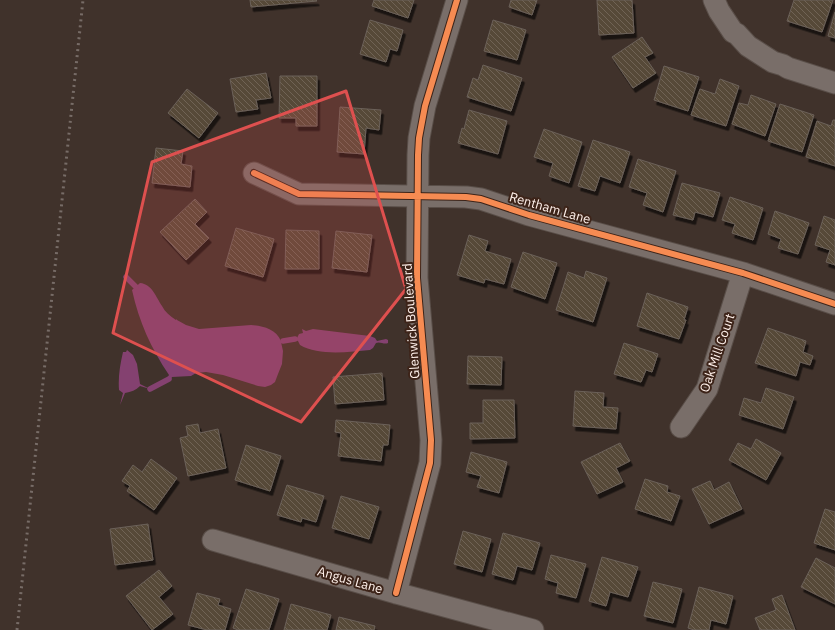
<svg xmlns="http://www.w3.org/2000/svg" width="835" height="630" viewBox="0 0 835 630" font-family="'IBM Plex Sans',sans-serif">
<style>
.water{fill:#844170}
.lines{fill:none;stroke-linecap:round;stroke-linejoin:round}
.stream{stroke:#844170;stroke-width:5.5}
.building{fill:url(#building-back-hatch);stroke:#6b6159;filter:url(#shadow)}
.street-casing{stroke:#594e48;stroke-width:23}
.street{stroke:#796e69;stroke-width:21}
.rail{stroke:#776c67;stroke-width:3;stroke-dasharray:2 4;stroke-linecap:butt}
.cycleway-casing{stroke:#3d2419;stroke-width:8}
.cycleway{stroke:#f68b52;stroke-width:6}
.marked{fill:#de504f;fill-opacity:0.2;stroke:#de504f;stroke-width:3;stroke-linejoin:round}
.labels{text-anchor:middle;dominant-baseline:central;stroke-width:4;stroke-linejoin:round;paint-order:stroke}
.street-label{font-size:13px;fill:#fff1eb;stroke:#3d2419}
</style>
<defs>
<pattern id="building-back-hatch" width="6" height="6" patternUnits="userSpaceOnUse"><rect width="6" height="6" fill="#564838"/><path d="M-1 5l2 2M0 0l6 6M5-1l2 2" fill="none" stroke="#6f6355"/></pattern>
<filter id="shadow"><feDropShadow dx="2.5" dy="4.5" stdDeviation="0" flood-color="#0009"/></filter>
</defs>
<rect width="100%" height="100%" fill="#40322b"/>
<path class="water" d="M140,283C152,284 156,297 162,306C165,312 170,316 176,320L177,319V320L186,325L199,329L251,325C263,326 276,329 281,341H283L281,342L283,351L282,364L278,374L275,382L271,385L265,387L258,386L223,375L206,372L196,373L191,376L172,377L171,379L167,378L169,375C151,348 139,322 132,290Z
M302,329L306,331L313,329L370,336L375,338L377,341L386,339L388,340V343C384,345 380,341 376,343L373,348L370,350C349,352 318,356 300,345L298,341L295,340L294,338H297L299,334L303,333Z
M127,350L133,355L137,364L140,384L150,389L140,386C136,390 131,392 125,393L120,405L123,393L119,390C118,377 120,365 123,352H126Z"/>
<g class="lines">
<path class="stream" d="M126,277L136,287
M283,341L295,339
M150,389L169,379"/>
</g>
<path class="building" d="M250,0H316L317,1L251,7Z
M374,0H414L408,18L372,6Z
M511,0H537L532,15L509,7Z
M597,0H632L634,33L599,35Z
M794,0H833L822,32L787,21Z
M835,12V38L828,36Z
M370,20L403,30L397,51L390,49L386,62L360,54Z
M493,20L526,30L517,60L484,51Z
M642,37L653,53L645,57L656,73L633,88L612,57Z
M483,65L522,78L511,111L467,97L473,78L478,80Z
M664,66L699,77L688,111L654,100Z
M266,73L271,98L256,100L258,109L236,112L230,79Z
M280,76H317V126H296V118H279Z
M720,79L739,86L726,126L691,115L700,89L715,94Z
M187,89L218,113L199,138L168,113Z
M751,95L776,104L765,136L732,124L739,103L748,105Z
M780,104L814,115L802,152L768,141Z
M340,107L381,110L379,130L366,128L364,154L337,152Z
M469,110L507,121L498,154L458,143L462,128L464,129Z
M833,120H835V166L806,157L817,121L831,126Z
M544,129L582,142L569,183L549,176L553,163L534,157Z
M593,140L630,152L620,183L600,176L595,191L578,186Z
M156,148L183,151L181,164L192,166L190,187L152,183Z
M638,159L676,171L663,212L643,205L647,193L629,187Z
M682,183L720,193L713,217L695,212L693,220L673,215Z
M730,197L763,208L753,240L732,233L735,224L722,220Z
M195,199L207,212L195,224L209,238L186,260L160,232Z
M775,211L809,223L798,254L778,248L781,239L768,234Z
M824,216L835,220V265L826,262L830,250L815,245Z
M236,228L274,239L263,277L225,266Z
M286,230L319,231V269H285Z
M336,231L372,235L367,272L332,268Z
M469,235L488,241L485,251L511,259L504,284L485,279L484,283L457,275Z
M523,252L557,263L545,299L511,287Z
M586,271L607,278L593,322L556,310L568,272L584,278Z
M647,293L688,307L684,320H686L679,339L637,326Z
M768,328L806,341L803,352L813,356L810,365L800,362L796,376L755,363Z
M624,343L658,354L652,372L646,370L641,382L614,374Z
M468,356L502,357L501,385L467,384Z
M382,373L384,400L335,404L333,377Z
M766,388L794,397L783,429L739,415L744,398L761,403Z
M575,391L604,393L603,407L618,408L616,429L573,426Z
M483,400H514L515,438L470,439V423H483Z
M336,420L390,425L388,445H383L381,461L338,456L341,433L335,432Z
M198,424L200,433L218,429L226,468L188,476L180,438L188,436L186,426Z
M756,439L781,453L766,480L729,460L738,443L751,449Z
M620,443L630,461L616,468L623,482L597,494L581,462Z
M246,445L281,456L270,491L235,480Z
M471,452L507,462L499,493L477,487L481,476L466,472Z
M151,459L177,478L154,510L127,491L130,486L122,481L133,465L142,472Z
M645,479L668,486L667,492L680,496L671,521L635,509Z
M710,481L714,490L729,482L742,509L709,524L692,489Z
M287,485L324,496L316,522L302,518L301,522L277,515Z
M341,496L379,507L369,539L332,528Z
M825,509L835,512V550L814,543Z
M148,524L153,560L115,565L110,529Z
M463,531L491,539L482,572L454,564Z
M503,533L540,543L532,570L517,566L513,580L492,574Z
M551,555L586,564L576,598L556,593L558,583L545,579Z
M602,557L638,567L628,597L610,592L606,606L589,601Z
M816,558L835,568V604L801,587Z
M159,570L172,586L159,597L173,614L152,630L126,596Z
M653,582L682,589L673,623L644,616Z
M699,587L733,596L726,624L711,620L709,630H694L688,628Z
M246,589L279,599L269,630H238L233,628Z
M197,593L220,599L218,605L231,609L225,630H207L188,625Z
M782,595L795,630H760L755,618L776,610L772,599Z
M291,604L331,615L327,630H284Z
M339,617L375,626L374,630H336Z"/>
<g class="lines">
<defs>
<path id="street" d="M714,0L719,11L733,32L737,34L748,46L773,62L783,65L788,68L835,83
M254,173L299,194L466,197L481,199L529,215L743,273L835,304
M681,427L707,389L743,273
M213,540L396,593L533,630
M396,593L430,463L431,440L417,278L418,155L419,138L425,106L457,0"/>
</defs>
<use href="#street" class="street-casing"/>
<use href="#street" class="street"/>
<path class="rail" d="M17,630L83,0"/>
<defs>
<path id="cycleway" d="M254,173L299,194L466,197L481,199L529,215L743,273L835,304
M396,593L430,463L431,440L417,278L418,155L419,138L425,106L457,0"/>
</defs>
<use href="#cycleway" class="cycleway-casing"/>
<use href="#cycleway" class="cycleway"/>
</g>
<path class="marked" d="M346,91L406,289L301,422L113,333L152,162Z"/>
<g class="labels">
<g class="street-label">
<text transform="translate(550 208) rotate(16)">Rentham Lane</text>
<text transform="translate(411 321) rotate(-94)">Glenwick Boulevard</text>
<text transform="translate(717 353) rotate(-71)">Oak Mill Court</text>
<text transform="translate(350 580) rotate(16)">Angus Lane</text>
</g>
</g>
</svg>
